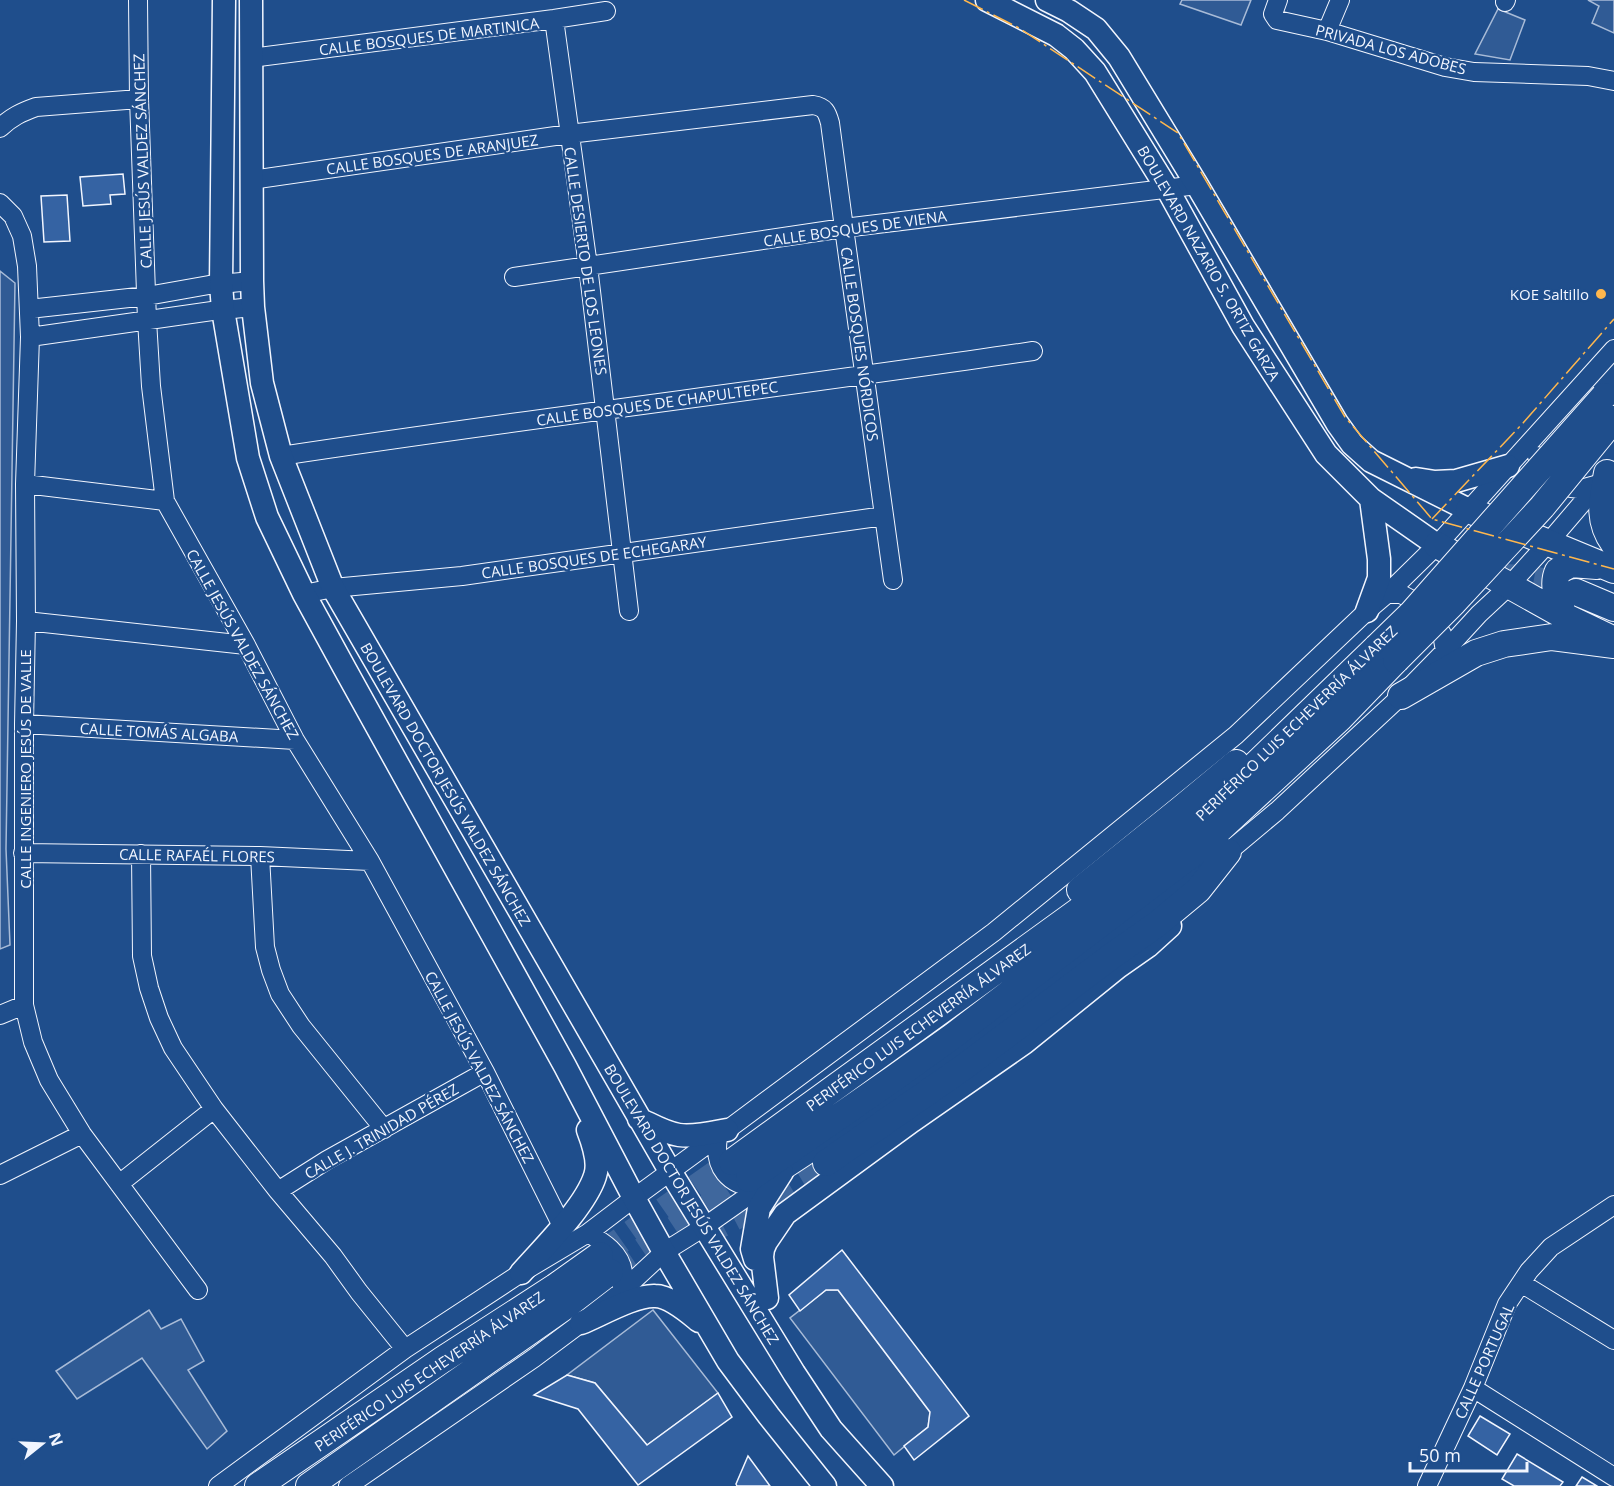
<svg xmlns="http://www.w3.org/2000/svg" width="1614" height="1486" viewBox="0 0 1614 1486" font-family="'Open Sans',sans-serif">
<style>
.built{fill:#305b95;stroke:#a8bbd7;stroke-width:1.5}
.building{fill:#3563a3;stroke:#f2f6ff;stroke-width:1.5}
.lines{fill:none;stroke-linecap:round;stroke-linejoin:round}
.highway-tunnel{stroke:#3f679d;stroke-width:26;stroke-dasharray:26 13;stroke-linecap:butt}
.minor-casing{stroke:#f2f6ff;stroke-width:20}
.major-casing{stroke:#f2f6ff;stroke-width:25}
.highway-casing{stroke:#f2f6ff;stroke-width:28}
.minor{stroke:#1f4e8c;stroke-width:18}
.major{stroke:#1f4e8c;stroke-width:22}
.highway{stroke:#1f4e8c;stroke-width:26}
.highway-bridge-casing{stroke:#f2f6ff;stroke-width:28;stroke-linecap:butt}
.highway-bridge{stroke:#1f4e8c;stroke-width:26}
.power{stroke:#ffb74d;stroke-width:1.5;stroke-dasharray:21 4.5 3 4.5;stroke-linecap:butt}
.poi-dot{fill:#ffb74d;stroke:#1f4e8c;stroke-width:2}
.labels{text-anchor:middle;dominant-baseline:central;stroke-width:4.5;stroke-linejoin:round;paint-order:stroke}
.street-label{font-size:15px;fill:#f2f6ff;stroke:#1f4e8c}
.poi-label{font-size:15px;fill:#f2f6ff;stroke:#1f4e8c;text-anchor:end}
</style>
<rect width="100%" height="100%" fill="#1f4e8c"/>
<path class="built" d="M1182,0H1251L1241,25L1180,4Z
M1588,0H1614V33L1592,23L1599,6Z
M1498,9L1525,20L1510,60L1475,54Z
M0,271L15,283L6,849L10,945L0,949Z
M826,1290H838L930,1412L928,1427L894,1455L790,1318Z
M149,1310L161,1329L181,1319L204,1361L188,1370L227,1431L207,1449L142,1358L77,1399L56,1371Z
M653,1310L718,1393L647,1445L595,1383L567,1375Z"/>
<path class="building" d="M123,174L125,194L110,195L111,204L83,206L80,177Z
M67,195L70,241L44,242L41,196Z
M842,1250L969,1416L914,1460L904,1446L928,1427L930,1412L838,1290H826L800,1311L789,1295Z
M567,1375L595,1383L647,1445L718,1393L732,1417L638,1485L578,1409L534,1395Z
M1480,1416L1510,1434L1497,1455L1468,1436Z
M1517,1454L1563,1482L1560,1486H1514L1502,1479Z
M748,1456L770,1486H737L736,1484Z
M1582,1477L1597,1486H1576Z"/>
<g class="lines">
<path class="highway-tunnel" d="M1495,578C1526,575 1547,581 1576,592
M699,1236L739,1215L826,1163
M600,1255L732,1162
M610,1272L749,1179"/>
<defs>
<path id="minor" d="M138,0L139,99L147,320L151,386L165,501L246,645L295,740L370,861L485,1072L562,1226
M1278,0L1273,14L1277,20L1327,31L1445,67L1474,72L1588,76L1614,81
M1505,2L1506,0
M554,19L588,266L629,611
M1327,31L1340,0
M251,58L554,19L606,11
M0,128C11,117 22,112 36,107L139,99
M252,180L569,134L813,105C825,107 827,112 830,123L844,228L893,580
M0,203L13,216L22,236L27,266L30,337L25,484L26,621L24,724V1005L33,1042L49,1080L82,1134L198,1290
M514,277L844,228L1197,185
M29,309L147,296L209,285L252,281
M30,337L212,311L253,307
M281,456C531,418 783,388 1033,351
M1537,456L1539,463L1546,473L1571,488L1581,489L1599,484
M25,484L165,501
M304,594L333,588L462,576L884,516
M1387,594H1401L1416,602L1428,614L1442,634L1445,651
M26,621L246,645
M24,724L295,740
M23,853L260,856L370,861
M141,854L142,956L149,988L159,1018L173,1048L214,1109L278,1191L333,1256L359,1292L405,1349
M260,856L265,947L271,970L280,994L301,1026L384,1129
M0,1015L24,1005
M718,1137C713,1168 728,1185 759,1189
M0,1175L82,1134
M119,1184L214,1109
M278,1191L327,1160L485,1072
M588,1233C603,1242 621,1253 623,1272C624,1278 622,1286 621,1292
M1521,1283L1614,1340
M1473,1388L1614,1477
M218,1486L405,1349L521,1273L588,1233L634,1198L727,1130L994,932L1236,735L1367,611L1387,594L1437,545L1614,349
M348,1486L534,1358L581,1323L621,1292L664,1252L704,1227L782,1172L881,1107L934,1070L1059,975L1228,852L1277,811L1401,696L1445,651L1479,614L1509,586L1548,543L1607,474
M1427,1486L1473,1388L1507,1304L1529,1271L1551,1247L1614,1205"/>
<path id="major" d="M224,0L221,284L223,310L248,458L267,517L304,594L345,669L565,1066L634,1198L664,1252L728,1361L769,1416L825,1486
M251,0L252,281L253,307L262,383L281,456L333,588L670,1171L794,1373L831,1429L882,1486
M987,0L1056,35L1074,49L1095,72L1168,190L1243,326L1326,454L1371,499L1437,545
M1047,0L1069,11L1096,29L1119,57L1197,185L1337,423L1352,444L1371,461L1469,510
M1416,479L1435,482L1456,481L1508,466
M1367,611L1379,578V559L1371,499
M639,1119C652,1125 665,1133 679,1135C695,1137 711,1133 727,1130
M755,1259L752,1249L759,1208L782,1172
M521,1273C543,1248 585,1207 595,1176C600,1162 593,1143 588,1130
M767,1298L762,1257L763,1249L766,1242L785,1214L912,1121L1024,1043L1118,967L1148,946L1170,926
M581,1323C601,1315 635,1295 655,1296C670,1296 688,1312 699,1321"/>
<path id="highway" d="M1607,473C1602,500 1597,520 1614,544
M1469,510L1614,570
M1437,545L1564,616L1608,637
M1576,592L1614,608
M1564,616C1559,602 1551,586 1558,571L1571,564L1597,566
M1401,696L1476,653L1504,644L1552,637L1614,645
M1080,890L1181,809L1236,763
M732,1162L1128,875L1220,799L1377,647
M826,1163L964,1067L1113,955L1156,925L1198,890L1228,852
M749,1179L893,1079L953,1036L1194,853L1339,719L1396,660
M258,1486L442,1360L555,1287L600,1255
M309,1486L567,1305L610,1272"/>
</defs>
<use href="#minor" class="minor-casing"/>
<use href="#major" class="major-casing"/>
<use href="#highway" class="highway-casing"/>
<use href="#minor" class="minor"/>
<use href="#major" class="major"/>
<use href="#highway" class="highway"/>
<defs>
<path id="highway-bridge" d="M1377,647L1412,613L1604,396
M1396,660L1454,602L1542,507L1614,419"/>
</defs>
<use href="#highway-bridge" class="highway-bridge-casing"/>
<use href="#highway-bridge" class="highway-bridge"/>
<path class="power" d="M964,0L1019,28L1178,133L1345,417L1432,519L1614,569
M1432,519L1523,423L1614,319"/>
</g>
<circle class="poi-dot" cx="1601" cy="294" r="6"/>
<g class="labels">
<g class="street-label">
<text transform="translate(429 36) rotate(-7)">CALLE BOSQUES DE MARTINICA</text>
<text transform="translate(1391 49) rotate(15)">PRIVADA LOS ADOBES</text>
<text transform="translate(432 154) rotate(-8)">CALLE BOSQUES DE ARANJUEZ</text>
<text transform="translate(142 161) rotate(-92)">CALLE JESÚS VALDEZ SÁNCHEZ</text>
<text transform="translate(855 228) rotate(-8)">CALLE BOSQUES DE VIENA</text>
<text transform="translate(586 261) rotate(82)">CALLE DESIERTO DE LOS LEONES</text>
<text transform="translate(1209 263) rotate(60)">BOULEVARD NAZARIO S. ORTIZ GARZA</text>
<text transform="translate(860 344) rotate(82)">CALLE BOSQUES NÓRDICOS</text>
<text transform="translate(657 403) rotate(-8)">CALLE BOSQUES DE CHAPULTEPEC</text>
<text transform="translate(594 557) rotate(-8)">CALLE BOSQUES DE ECHEGARAY</text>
<text transform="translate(243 644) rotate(61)">CALLE JESÚS VALDEZ SÁNCHEZ</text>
<text transform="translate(1296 723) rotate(-44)">PERIFÉRICO LUIS ECHEVERRÍA ÁLVAREZ</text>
<text transform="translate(159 732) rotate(3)">CALLE TOMÁS ALGABA</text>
<text transform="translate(25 769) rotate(-90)">CALLE INGENIERO JESÚS DE VALLE</text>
<text transform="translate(446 784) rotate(60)">BOULEVARD DOCTOR JESÚS VALDEZ SÁNCHEZ</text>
<text transform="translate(197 855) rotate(1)">CALLE RAFAÉL FLORES</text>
<text transform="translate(918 1027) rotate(-36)">PERIFÉRICO LUIS ECHEVERRÍA ÁLVAREZ</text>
<text transform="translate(480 1067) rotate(62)">CALLE JESÚS VALDEZ SÁNCHEZ</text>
<text transform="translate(381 1131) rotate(-30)">CALLE J. TRINIDAD PÉREZ</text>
<text transform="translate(692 1204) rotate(59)">BOULEVARD DOCTOR JESÚS VALDEZ SÁNCHEZ</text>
<text transform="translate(1484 1361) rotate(-66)">CALLE PORTUGAL</text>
<text transform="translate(429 1371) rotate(-34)">PERIFÉRICO LUIS ECHEVERRÍA ÁLVAREZ</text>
</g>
<g class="poi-label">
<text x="1589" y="294">KOE Saltillo</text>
</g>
</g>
<g transform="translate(42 1444) rotate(72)" stroke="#1f4e8c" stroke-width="4.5" paint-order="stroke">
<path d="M0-4.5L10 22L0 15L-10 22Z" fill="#f2f6ff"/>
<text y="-9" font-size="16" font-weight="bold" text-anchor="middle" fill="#f2f6ff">N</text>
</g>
<path d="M1410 1462v9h117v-9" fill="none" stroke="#f2f6ff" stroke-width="3"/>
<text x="1419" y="1462" font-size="18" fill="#f2f6ff" stroke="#1f4e8c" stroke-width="4.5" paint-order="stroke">50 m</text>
</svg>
